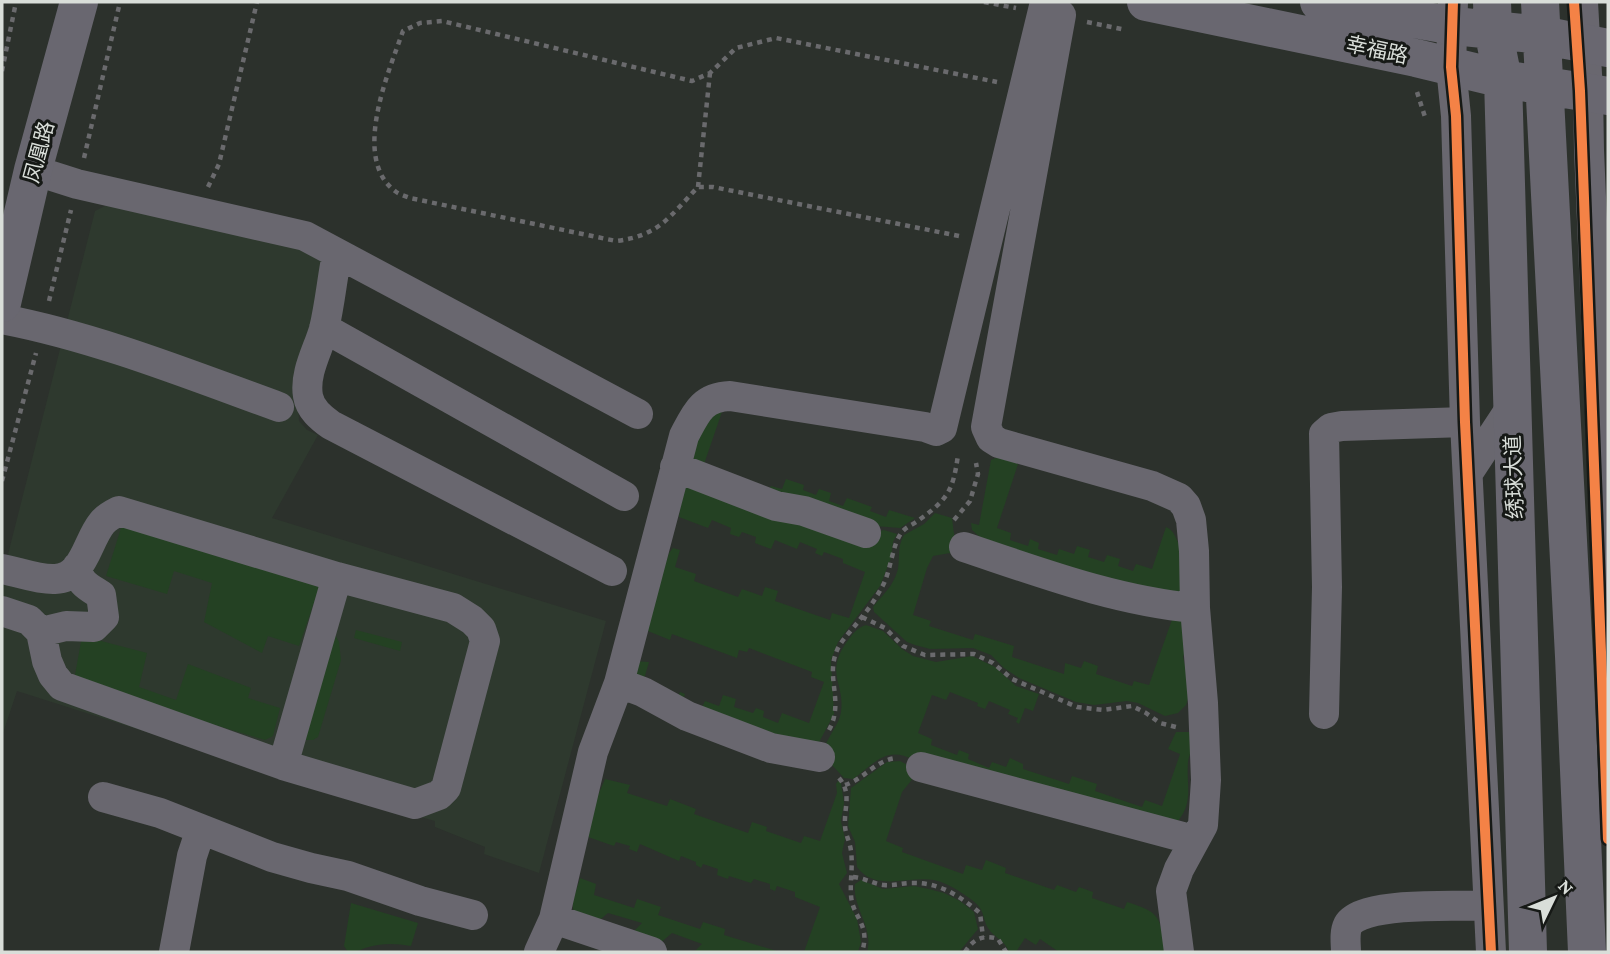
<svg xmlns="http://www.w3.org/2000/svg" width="1610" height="954" viewBox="0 0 1610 954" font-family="'Crimson Pro','Noto Sans SC',serif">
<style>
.built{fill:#2e392e}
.green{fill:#244123}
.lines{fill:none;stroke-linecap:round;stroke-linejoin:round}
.path{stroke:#6a6a6d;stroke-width:4.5;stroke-dasharray:5 5;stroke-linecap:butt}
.minor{stroke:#69676f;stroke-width:30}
.major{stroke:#696770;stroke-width:38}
.cycleway-casing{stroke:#161916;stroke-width:15}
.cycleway{stroke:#f48246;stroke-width:10}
.labels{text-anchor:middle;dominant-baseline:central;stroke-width:6;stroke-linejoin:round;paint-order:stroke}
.street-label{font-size:21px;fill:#d9ded9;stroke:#161916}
</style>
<rect width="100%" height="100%" fill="#2c312c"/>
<path class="built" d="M107,205L326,255L298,404L299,421L307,430L318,435L272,518L606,621L539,873L484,854L485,847L435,827V821L370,803L17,691L2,736V578L95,211Z"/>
<path class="green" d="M716,404L724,406L703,467L717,473V476L739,484L743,478L747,480L746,484L767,492L771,486L782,489L786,479L804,485L803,490L816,495L819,489L831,493L829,501L843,506L847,498L872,507L870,511L886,517L889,510L915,518L900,528L875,526L864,529L806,508L777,504L696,471L690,467L688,462L706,411Z
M1001,456L1018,464L997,528L1011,533L1010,540L1028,546L1030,539L1039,543L1038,549L1057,555L1059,549L1074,554L1077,546L1090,550L1088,557L1104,562L1107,555L1120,559L1118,566L1133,571L1136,564L1152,569L1166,527C1176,531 1175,541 1183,549L1184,594L1163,596L982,539L972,530L971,523L979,525L991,460Z
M692,477L779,510L807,514L865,535L884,530L897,534L893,542L891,558L880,586L838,642L831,660L834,714L815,750L772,741L716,721L633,685L625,678L632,661L649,662L644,679L657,683L655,690L677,699L680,692L685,694L683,700L702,707L705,701L719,706L723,695L736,699L734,707L753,713L756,708L764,711L763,717L778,723L782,713L809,723L824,682L811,677L812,672L749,648L747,652L739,650L737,658L672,634L670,640L643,629L669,553L673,548L680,550L675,567L696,574L694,581L738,597L742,589L762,596L765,587L778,591L775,601L830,620L832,613L849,618L865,572L843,563V559L824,552L822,556L815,553L817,549L800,542L797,549L775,540L771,549L755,543L756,537L742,532L739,537L730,534L731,528L712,520L708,528L679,517L683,491Z
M935,513L952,518L954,534L961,547L950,553L933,556L927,568L913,615L931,621L929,626L973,640L975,634L1014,646L1012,657L1064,674L1065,663L1081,668L1084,661L1098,666L1096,674L1132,686L1134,681L1149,685L1175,611L1192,633L1183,657L1191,689L1186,705L1178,713L1165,716L1138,703L1127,701L1094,705L1076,702L1019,678L1004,668L991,655L973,648L930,649L915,645L907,642L874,612L873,607C884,593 893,587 898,569C900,557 897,547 904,535L924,524Z
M124,525L316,581L319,588L299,646L268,636L262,653L204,622L212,583L174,571L167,594L106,576L121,528Z
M866,625L883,631L902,649L913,656L936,662L972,656L995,667L1016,686L1039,694L1033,711L1025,708L1019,724L1016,722L1018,718L1008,714L1010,710L989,701L985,709L977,706L978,703L950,692L946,700L932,695L918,733L932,739L931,745L957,755L959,750L969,754L968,759L989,768L992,762L1006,767L1010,758L1023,764V769L1069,784L1072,776L1097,784L1095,791L1142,807L1145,800L1162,806L1180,754L1168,749L1176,732H1191L1196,741C1193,747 1189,755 1188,762C1186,784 1194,802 1178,821L914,760C885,745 875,764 853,779L844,778L831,764L825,747C829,734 839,725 841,712C845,683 825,674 846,643C852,635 856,628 866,625Z
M332,629L339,642L341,660L318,737L313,740H303Z
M356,630L402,642L400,651L354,638Z
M82,636L147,653L139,687L176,700L188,664L251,688L248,698L280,708L273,736L265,740L82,685L75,675Z
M900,761L919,771L902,792L886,841L903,848L902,852L963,874L966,865L982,870L986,860L1006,868L1005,873L1054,890L1057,885L1076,892L1079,887L1093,892L1092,898L1124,909L1127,902C1163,913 1159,918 1166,952H1059L1040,939L1036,945L1025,938L1016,952H1009C1005,940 994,938 988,928C984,922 984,914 980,908C975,901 966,896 959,891C951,886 943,882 934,880C908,876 875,892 857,867L855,842L848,826L851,788L887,762Z
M605,779L630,785L627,793L667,806L670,799L696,809L694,814L748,833L752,822L767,827L766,831L801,843L804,836L820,841L837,793L836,784L838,781L841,783L844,803L841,821L845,839L842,853L847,873L839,884L857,919L861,942L858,952H804L820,907L795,897V892L777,886L775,891L770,889V884L754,879L751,883L729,876L728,879L717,875L718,869L703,864L701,868L696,865V862L681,856L679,861L640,844L637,852L629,849L630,846L616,842L614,846L588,837L596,800Z
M580,878L596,884L594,895L634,908L637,899L661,907L658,915L700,929L703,922L725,929L724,935L780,952H694L702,944L672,933L659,944L630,935L642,923L608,913L596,923L574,913C570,900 577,891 580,878Z
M861,880L883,889L914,886L929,889L944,893L960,901L974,912L978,929L959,952H867C874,927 852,908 855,884Z
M351,903L418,923L411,946C395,943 380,943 365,948C358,951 355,952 348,952L344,946Z"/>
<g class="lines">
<path class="path" d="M984,2L1016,8
M1087,22L1126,30
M2,71L16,2
M1417,92L1425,117
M84,158L120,2
M208,187L219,164L257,2
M698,187L710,73
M959,236L713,187H698C670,216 659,236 616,241L410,198C405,196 398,194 395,191C351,158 389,71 403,31L420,23L442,21L692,81L710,73L736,48L776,38L997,82
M49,301L71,210
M2,481L36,353
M954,520L970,501L978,474L976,463
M862,617L885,628L903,646L925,655L974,654L993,663L1012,679L1077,707L1103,710L1132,706L1146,713L1160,723L1176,727
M829,730C845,701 824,677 838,648C844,637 854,628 861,618C869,609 876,598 882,587C891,572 892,544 902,532C906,527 914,524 919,520C948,499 953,491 958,455
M839,778C852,793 844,807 845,825C845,834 850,842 851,851C853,866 850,880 851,895C852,917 871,924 862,952
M845,785C864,779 876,760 896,758
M853,877C865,878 873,884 884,885C894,886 902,883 912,883C939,882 960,896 980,913L983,937
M965,952C973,939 984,934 998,939L1006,952"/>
<path class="minor" d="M1453,2L1451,67L1456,116L1465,422L1491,952
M1583,2L1588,92L1589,150L1608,600
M1061,15L986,427L991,438L999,443L1152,486L1179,498L1186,506L1191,520L1194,551L1195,608L1203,703L1206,780L1203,825L1179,869L1171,891L1179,952
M33,170L77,184L305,236L638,414
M337,254C332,279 330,304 324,329C318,350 304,373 308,396C310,409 321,418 331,425L612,571
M2,319C96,337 188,374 279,407
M324,328L624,496
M675,467L776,506L804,511L866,533
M1468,473L1512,406
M964,547C1039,572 1116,601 1195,608
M2,569C19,572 38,580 55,579C84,578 87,541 102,523C106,518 113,514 119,511L337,577L453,608L472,620L481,629L485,641L446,788L439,795L415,804L283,765L62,686L53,675L47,661L41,632L29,620L2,611
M41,632L66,626L94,627L104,617L101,595C87,586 80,584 77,567
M619,683L643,692L687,716L771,748L820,757
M1324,714L1327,587L1324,434L1331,428L1342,426L1465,422
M283,765L337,577
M921,767L1194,840
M103,797L160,813L272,857L311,868L348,876L420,901L473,915
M554,919L652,952
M174,952L192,856L201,829
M539,952L554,919L593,752L619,683L684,436C696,413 702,397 730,396L925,427L936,431L942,428L1045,2
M1346,952C1346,944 1344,933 1348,925C1361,901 1462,906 1488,906"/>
<path class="major" d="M1146,2L1416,58L1503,79L1608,96
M1319,2L1454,26L1541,35L1608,48
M1492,2L1493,30L1503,79L1528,952
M1540,2L1574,656L1587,952
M2,303L33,170L79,2"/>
<defs>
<path id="cycleway" d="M1453,2L1451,67L1456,116L1465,422L1491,952
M1574,2L1580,91L1608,839"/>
</defs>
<use href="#cycleway" class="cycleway-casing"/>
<use href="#cycleway" class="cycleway"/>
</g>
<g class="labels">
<g class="street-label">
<text transform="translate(1377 50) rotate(12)">幸福路</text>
<text transform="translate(39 152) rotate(-75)">凤凰路</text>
<text transform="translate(1514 477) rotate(-92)">绣球大道</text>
</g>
</g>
<rect width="1610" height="954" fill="none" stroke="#d9ded9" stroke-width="7"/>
<g transform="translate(1554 898) rotate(47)" stroke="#161916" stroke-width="5" paint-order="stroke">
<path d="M0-5L12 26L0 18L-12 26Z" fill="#d9ded9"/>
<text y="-10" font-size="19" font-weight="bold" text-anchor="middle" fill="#d9ded9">N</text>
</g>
</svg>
